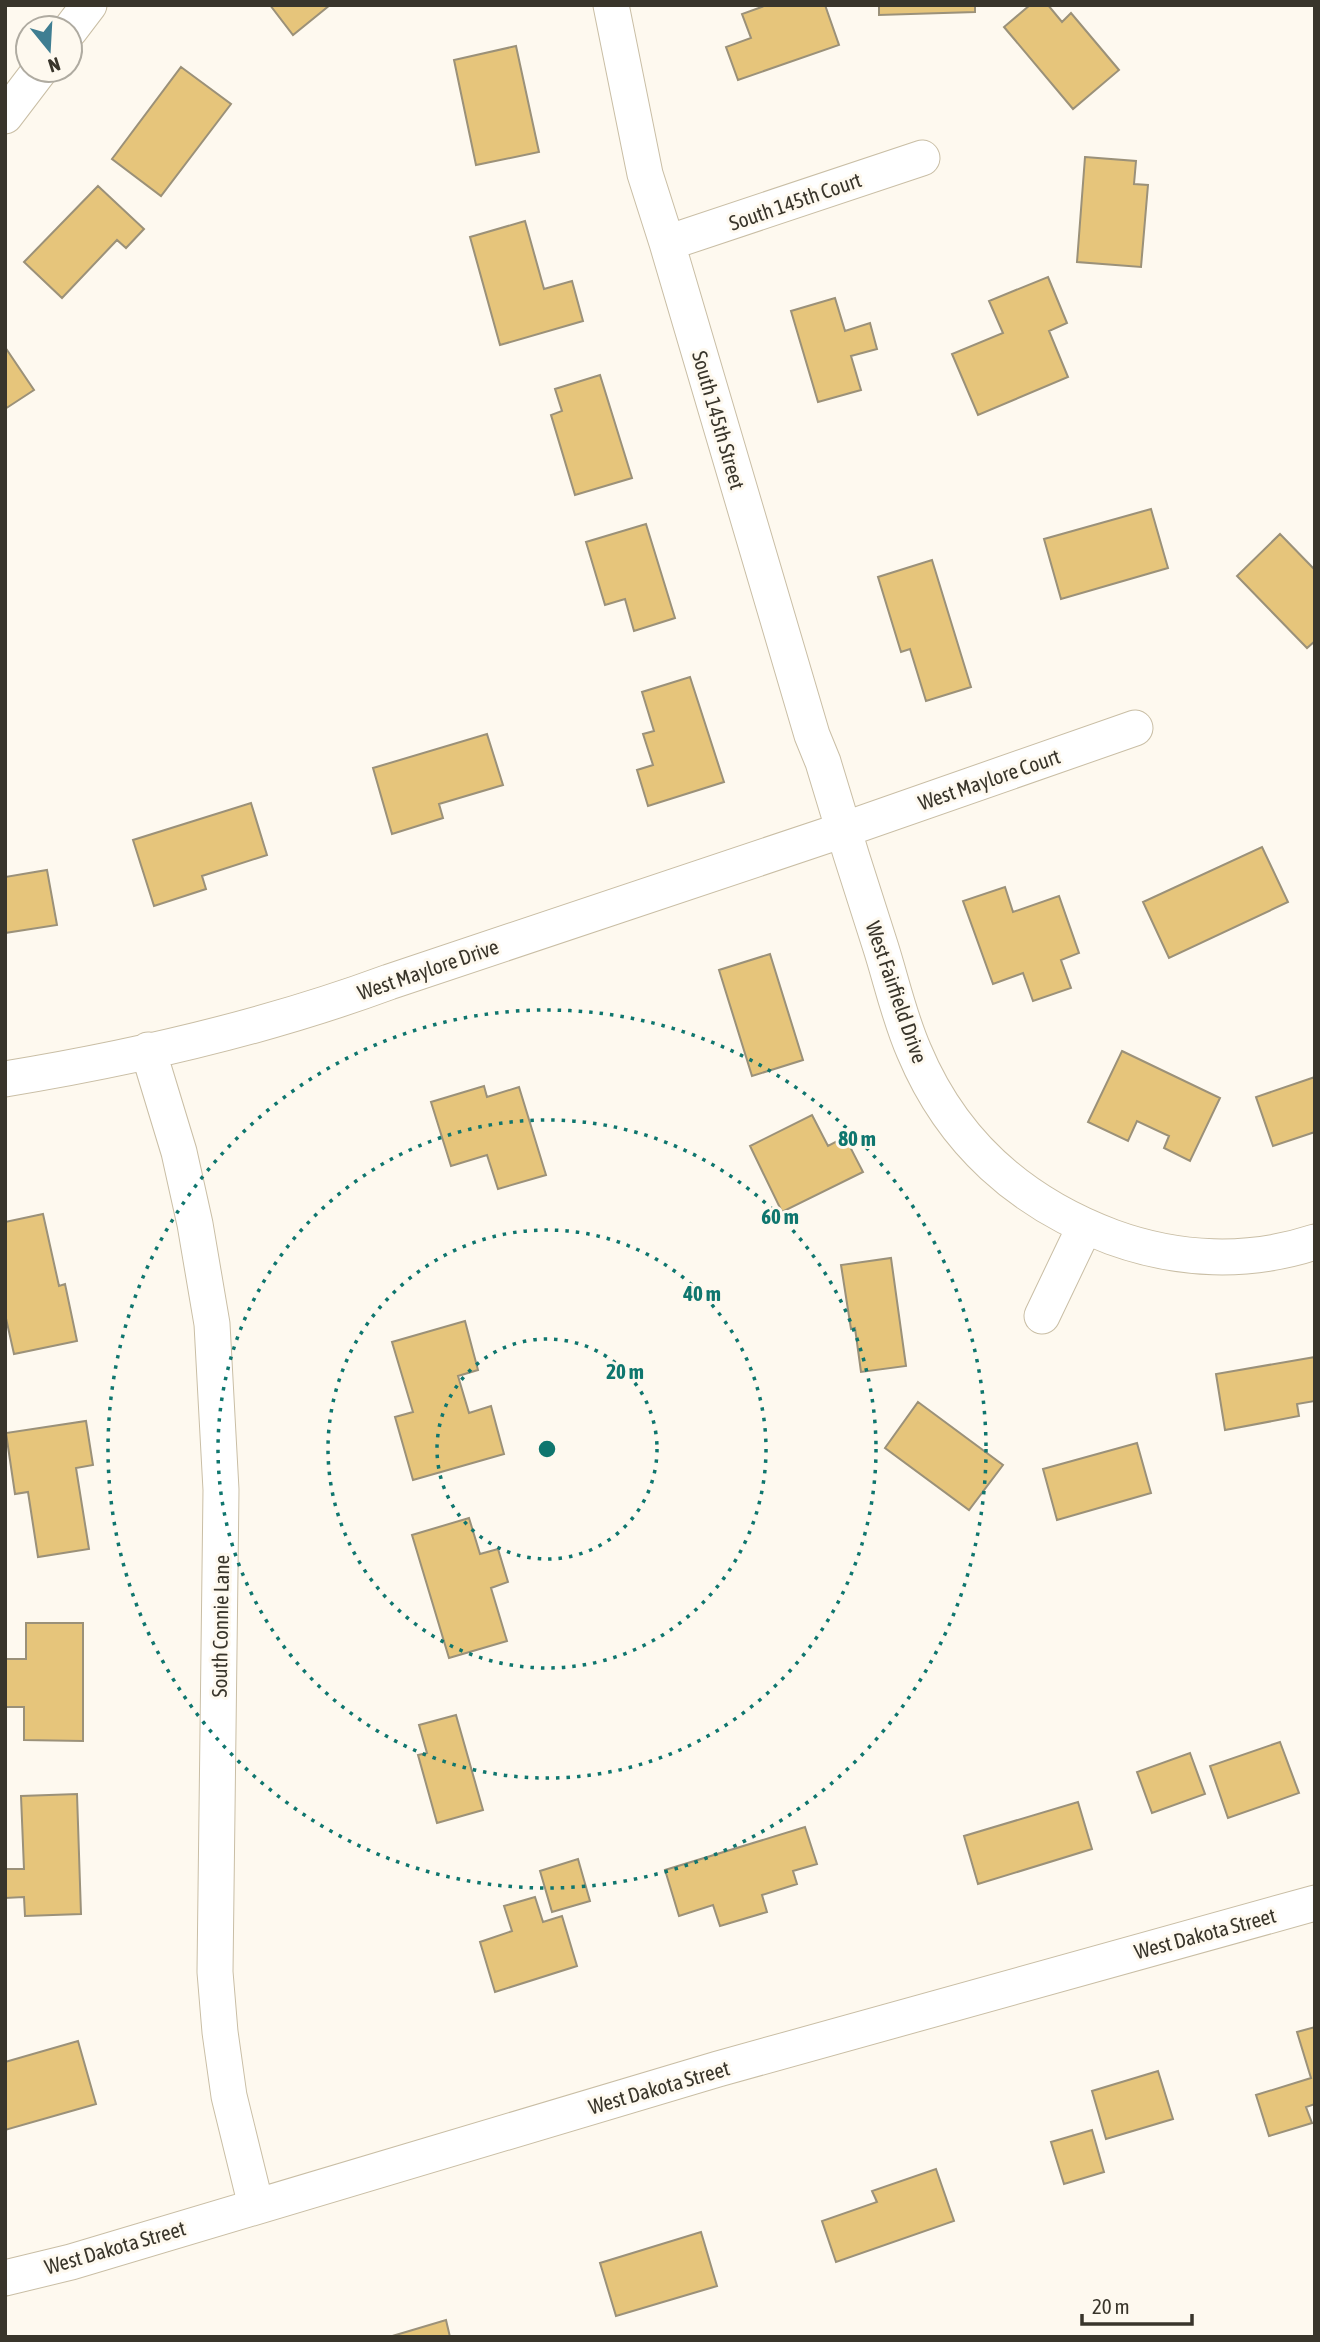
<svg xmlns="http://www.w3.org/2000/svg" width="1320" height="2342" viewBox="0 0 1320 2342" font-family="'Asap Condensed',sans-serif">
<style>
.building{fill:#e6c57b;stroke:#9b9179;stroke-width:2}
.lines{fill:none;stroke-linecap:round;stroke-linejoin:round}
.street-casing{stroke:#c9bea5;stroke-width:37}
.street{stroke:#fff;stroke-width:35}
.ring{fill:none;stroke:#0f766e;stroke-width:3.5;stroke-dasharray:3.5 7}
.labels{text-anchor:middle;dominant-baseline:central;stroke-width:6;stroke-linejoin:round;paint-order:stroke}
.street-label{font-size:21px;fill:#39352b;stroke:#fef9ef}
.centre{fill:#0f766e;stroke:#fef9ef;stroke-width:3.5}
.ring-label{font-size:21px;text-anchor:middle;font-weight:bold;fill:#0f766e;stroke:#fef9ef;stroke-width:6;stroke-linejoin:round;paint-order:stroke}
</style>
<rect width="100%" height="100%" fill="#fef9ef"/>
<path class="building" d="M270,5H330L293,35Z
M767,5H825L839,45L738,80L726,47L751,38L742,14Z
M879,5H975V12L879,15Z
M1030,5H1048L1062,22L1071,13L1119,70L1073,109L1004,27Z
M516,46L539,152L476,165L454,60Z
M181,67L231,104L161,196L112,159Z
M1085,157L1136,161L1134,184L1148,185L1141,267L1077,262Z
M98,186L144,229L126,248L117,240L62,298L24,262Z
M525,221L544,289L572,281L583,321L500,345L470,237Z
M1048,277L1067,323L1049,331L1068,377L978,415L952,354L1003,333L989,301Z
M835,298L845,331L870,323L877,349L851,356L861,390L818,402L791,311Z
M5,347L34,390L5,409Z
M600,375L632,478L575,495L551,415L562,411L555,389Z
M1151,509L1168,568L1061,599L1044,539Z
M646,524L675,618L634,631L625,599L605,605L586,542Z
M1280,534L1315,570V641L1307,648L1237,576Z
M932,560L971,687L926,701L910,649L901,652L878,577Z
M690,677L724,782L648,806L637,770L653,765L643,734L654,731L642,692Z
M487,734L503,785L439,804L443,818L392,834L373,768Z
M251,803L267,855L202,876L206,889L154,906L133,840Z
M1262,847L1288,902L1169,958L1143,902Z
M47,870L57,925L5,933V877Z
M1005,887L1013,912L1059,896L1079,953L1061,960L1071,988L1033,1001L1023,973L993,984L963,901Z
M770,954L803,1060L752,1076L719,970Z
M1122,1051L1220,1098L1190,1161L1164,1148L1169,1136L1137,1121L1128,1141L1088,1122Z
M1315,1077V1132L1273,1146L1256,1097Z
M484,1086L487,1097L519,1087L546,1175L498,1189L487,1155L451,1166L431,1102Z
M812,1115L828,1146L845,1137L863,1172L782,1212L750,1146Z
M43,1214L59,1286L65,1284L77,1341L14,1354L5,1314V1222Z
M891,1258L906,1366L861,1372L855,1328L851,1329L841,1265Z
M465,1321L478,1370L458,1376L469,1413L491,1406L504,1454L413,1480L395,1417L413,1412L392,1342Z
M1315,1357V1401L1297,1404L1299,1416L1225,1430L1216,1374Z
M918,1402L1003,1465L969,1510L885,1448Z
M86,1421L93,1465L76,1468L89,1549L38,1557L28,1492L15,1494L6,1433Z
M1137,1443L1151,1493L1057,1520L1043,1469Z
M469,1518L480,1554L498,1549L508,1582L491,1588L507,1641L449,1658L412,1535Z
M26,1623H83V1741L24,1740V1707H5V1659H26Z
M456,1715L483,1810L437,1823L418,1755L427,1753L419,1725Z
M1280,1742L1299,1793L1228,1818L1210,1766Z
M1190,1753L1205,1794L1152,1813L1137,1772Z
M77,1794L81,1914L25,1916L24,1897L5,1898V1869H24L21,1796Z
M1078,1802L1092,1849L978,1884L964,1836Z
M805,1827L817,1864L793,1871L797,1884L762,1895L767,1912L720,1926L713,1905L679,1916L665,1870Z
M578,1859L590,1901L552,1912L540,1871Z
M535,1897L543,1922L562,1916L577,1966L495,1992L480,1942L512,1931L504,1906Z
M1315,2027V2104L1306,2107L1312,2123L1269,2136L1256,2095L1311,2078L1297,2032Z
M78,2041L96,2104L5,2130V2062Z
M1158,2071L1173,2119L1106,2139L1092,2091Z
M1092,2130L1104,2172L1064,2184L1051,2142Z
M936,2169L954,2221L836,2262L822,2221L877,2202L872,2191Z
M701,2232L717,2286L616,2316L600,2263Z
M446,2320L450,2337H389Z"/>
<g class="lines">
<defs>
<path id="street" d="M611,5L645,174L667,243L812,735L823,762C841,823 860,884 880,945C891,979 899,1017 914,1051C952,1142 1021,1203 1112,1237C1178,1261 1248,1264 1315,1242
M70,30L89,5
M5,116L40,70
M667,243L922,158
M148,1050L179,1152L195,1224L212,1324L221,1490L215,1972L220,2032L229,2096L256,2206
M5,1079C133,1058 267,1027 389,982L843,830L1135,728
M1042,1316L1085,1226
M5,2278L71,2262L718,2069L1315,1903"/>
</defs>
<use href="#street" class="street-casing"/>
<use href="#street" class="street"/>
</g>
<g class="ring">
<circle cx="547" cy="1449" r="110"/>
<circle cx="547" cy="1449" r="219"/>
<circle cx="547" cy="1449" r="329"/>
<circle cx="547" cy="1449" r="439"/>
</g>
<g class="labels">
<g class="street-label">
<text transform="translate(795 201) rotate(-19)">South 145th Court</text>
<text transform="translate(719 420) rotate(74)">South 145th Street</text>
<text transform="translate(989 779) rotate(-19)">West Maylore Court</text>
<text transform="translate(428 969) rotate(-19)">West Maylore Drive</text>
<text transform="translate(897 992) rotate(71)">West Fairfield Drive</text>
<text transform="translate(220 1626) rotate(-89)">South Connie Lane</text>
<text transform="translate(1205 1933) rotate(-15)">West Dakota Street</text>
<text transform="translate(659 2087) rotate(-16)">West Dakota Street</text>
<text transform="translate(115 2247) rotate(-16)">West Dakota Street</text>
</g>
</g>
<circle cx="547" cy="1449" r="10" class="centre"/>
<g class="ring-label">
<text x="857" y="1146">80 m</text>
<text x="780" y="1224">60 m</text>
<text x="702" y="1301">40 m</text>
<text x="625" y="1379">20 m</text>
</g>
<rect width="1320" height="2342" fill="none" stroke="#39352b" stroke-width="14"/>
<g transform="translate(49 49) rotate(162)"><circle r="33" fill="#fef9ef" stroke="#afaba1" stroke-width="2"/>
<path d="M0-5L12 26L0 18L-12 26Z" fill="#3f7e92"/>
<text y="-10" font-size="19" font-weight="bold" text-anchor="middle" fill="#39352b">N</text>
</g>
<path d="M1082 2314v10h110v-10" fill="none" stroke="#39352b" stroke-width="3.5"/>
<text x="1092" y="2314" font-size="21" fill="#39352b" stroke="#fef9ef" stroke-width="5" paint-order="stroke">20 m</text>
</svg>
